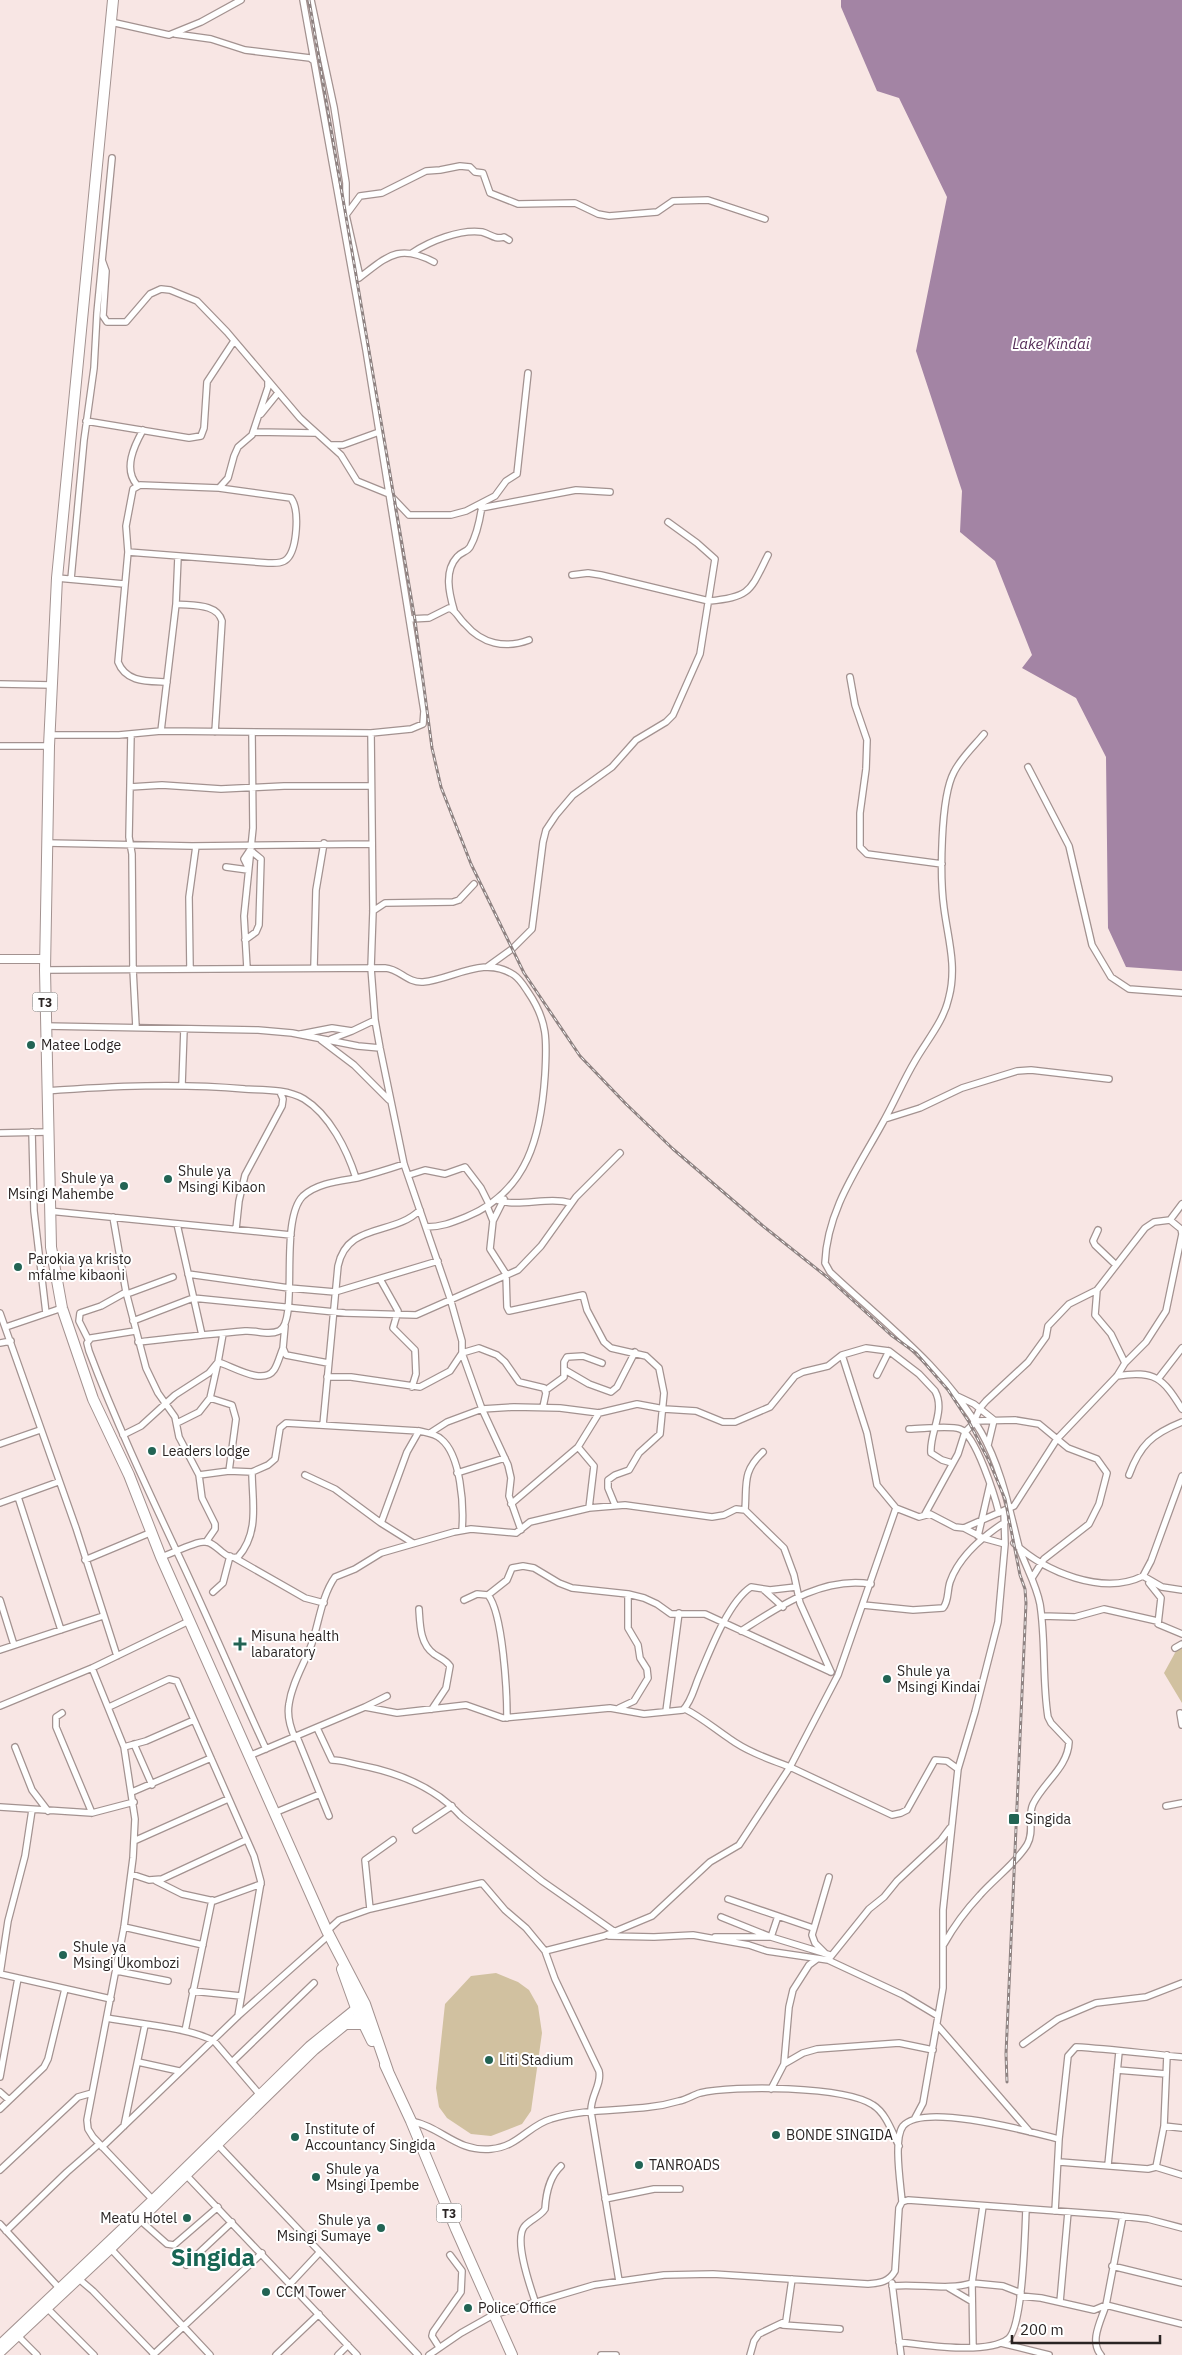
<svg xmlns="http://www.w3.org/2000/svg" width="1182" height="2355" viewBox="0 0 1182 2355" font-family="'IBM Plex Sans',sans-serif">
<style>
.green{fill:#d1c1a0}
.water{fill:#a384a4}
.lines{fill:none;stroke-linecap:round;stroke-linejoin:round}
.street-casing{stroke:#a39290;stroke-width:8}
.secondary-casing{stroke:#a39290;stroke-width:10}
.highway-casing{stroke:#a39290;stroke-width:12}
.street{stroke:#fff;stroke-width:5.5}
.secondary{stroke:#fff;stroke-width:8}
.highway{stroke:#fff;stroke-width:10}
.rail-casing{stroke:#8f8382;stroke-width:3}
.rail{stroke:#fff;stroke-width:1;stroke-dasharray:4;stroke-linecap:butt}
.poi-dot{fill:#226454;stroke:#fff;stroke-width:2}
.labels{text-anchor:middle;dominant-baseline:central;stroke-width:4;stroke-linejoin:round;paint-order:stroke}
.shield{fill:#fff;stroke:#6a6665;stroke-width:1}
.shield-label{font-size:12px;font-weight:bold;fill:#2a2423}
.poi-label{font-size:14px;fill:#2a2423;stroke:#fff;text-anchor:start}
.water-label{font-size:15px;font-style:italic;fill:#562d58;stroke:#fff}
.town-label{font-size:24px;font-weight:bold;fill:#176654;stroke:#fff}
</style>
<rect width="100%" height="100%" fill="#f8e6e4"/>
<path class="green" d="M1182,1648V1703L1164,1673L1176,1651Z
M496,1973L518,1982L529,1990L538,2006L542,2033L531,2111L522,2124L491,2136L471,2134L447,2118L439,2107L436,2088L445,2004L471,1976Z"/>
<path class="water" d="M841,0H1182V971L1126,967L1108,928L1106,757L1076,698L1022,668L1032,655L995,561L960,532L962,491L916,351L947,197L899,98L877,91L841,7Z"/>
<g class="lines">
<defs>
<path id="street" d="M311,0L334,107L346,183V215L360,277
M111,22L169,35L201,22L241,0
M175,34L211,39L245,50L310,58L314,61
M346,215L360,196L382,193L426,171L440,170L460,166L470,167L475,172L483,173L490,193L518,204L575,203L598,214L609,216L657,212L673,201L708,200L765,219
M412,253C430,241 460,229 482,232C490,234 495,240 504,237L509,240
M102,260L106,271L103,316L107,322H126L150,294L161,289L170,290L197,301L227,332L300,418L341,455L357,481L389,494L409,515H451L466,511L495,496L506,481L517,474L528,373
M359,278C387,257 398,243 434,262
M261,414L278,393
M86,421L189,438L201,436L204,428L207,382L234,341
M253,432L315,433
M330,445H343L379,432
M137,485C123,469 134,446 143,430
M481,508L576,490L610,492
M128,552L268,563C274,563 282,564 287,559C297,549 300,510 291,498L219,488
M572,575L588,573L601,575L709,601C751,597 750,591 768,555
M57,578L124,584
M71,579L84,440L94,368L97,313L112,158
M176,604C192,606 217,603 222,621L215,732
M454,610C449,593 444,571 457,557C461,552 467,552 470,547C477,535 480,519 482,506
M410,619L429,618L449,608C456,610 459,619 465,624C482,644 505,649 529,640
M850,677L855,705L867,740L866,769L860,813V847L867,854L942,864
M167,682C148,681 126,683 118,662L128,552L126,526L133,489L140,485L219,488L228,478L234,456L238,447L252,435L268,387V381
M0,684L52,685
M161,731L176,604L178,557
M371,733L373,911L371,968L375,1020L380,1048L404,1164L450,1298L462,1341V1353L482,1409L508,1465L511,1478L509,1496L521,1530
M131,734L129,837L132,854L133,969L136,1027
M50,735H119L161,731L371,733L411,729L423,724L424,711L366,350L303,0
M0,746H49
M1028,767L1069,846L1092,945L1111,977L1129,989L1182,993
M130,787L162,785L221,789L284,786H371
M47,843L192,846L372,844
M226,867L248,870
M373,911L385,903L453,902L459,900L474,884
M245,940L256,932L259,925L261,859L250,850L244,859L248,867
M314,967L316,890L324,843
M487,967L512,949L532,929L543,842L546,830L556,815L573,795L612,767L636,740L666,722L673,715L700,654L715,559L697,543L668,522
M190,968L189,897L196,846
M247,968L244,916L253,828L252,733
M45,970L385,968C400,969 407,983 423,982C454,979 484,955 514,975C520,979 524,986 528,992C548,1021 547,1041 545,1075C541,1135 528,1192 466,1217C451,1223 441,1227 426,1227
M45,1026L258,1030L292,1033L358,1046L380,1048
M301,1034L332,1028L352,1031L375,1020
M331,1039L352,1031
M321,1040L354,1065L389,1100
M182,1085L184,1029
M46,1091C113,1086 178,1083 245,1089C264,1090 287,1089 304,1099C330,1115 347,1150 356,1178
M885,1119L920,1108L962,1088L1017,1071L1031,1070L1109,1079
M32,1132L34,1211L46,1313
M0,1133L48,1132
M409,1175L425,1170L445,1174L465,1167L481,1188L489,1204
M496,1200C521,1208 546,1196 571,1203
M487,1206L493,1221L490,1249L506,1274L507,1307L509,1311L583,1295L587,1310L604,1342L611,1348L646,1356L659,1368L664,1393L660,1434L639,1453L629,1470L615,1475L608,1480V1488L615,1505
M49,1211L291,1235
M113,1217L126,1292L146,1368L158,1393L175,1417L179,1437L199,1475L202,1498L215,1524V1529L206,1542
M493,1221L504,1199
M177,1224L202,1335
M236,1229L239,1201L245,1175L282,1106L283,1099L280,1092
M1098,1230L1093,1241L1095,1245L1116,1265
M188,1274L289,1288L335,1292L438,1261
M380,1279L398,1311L393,1328L415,1350L416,1374L412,1387
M1097,1290L1095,1315L1111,1334L1125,1363
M127,1294L173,1277
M0,1313L76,1528L117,1656
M133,1321L193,1298L345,1313L416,1315L518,1270L541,1246L576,1197L620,1153
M285,1326L283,1348L286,1355L328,1363
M6,1327L62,1308
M135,1331L91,1338L87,1343L89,1351C115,1420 146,1486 177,1552C208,1617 236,1684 266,1749
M88,1339L79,1321L80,1313L101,1306L126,1292
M138,1342C174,1338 209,1334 245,1331C256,1330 268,1336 279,1331C300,1321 278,1221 303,1196C317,1183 340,1181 357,1178C373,1174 389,1169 404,1164
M0,1343L11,1341
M565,1370L589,1384L611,1392L617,1387L635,1352
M877,1375L889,1351
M1117,1376C1155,1370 1163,1378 1182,1409
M327,1377H351L420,1387L450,1371L462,1353L479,1348L497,1355L505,1362L519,1382L544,1388L546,1393L543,1407
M1158,1379L1182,1348
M546,1390L564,1377V1362L567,1357L583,1356L602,1363
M955,1395L974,1404L994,1420L988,1445
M210,1398L218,1362C232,1366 263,1386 274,1370C278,1364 280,1355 283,1348
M975,1421L1015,1420L1039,1424L1068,1448L1097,1459L1107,1473L1099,1504L1089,1524L1044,1559L1032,1578
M177,1423L199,1412L210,1398L232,1405L236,1419L229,1471
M323,1425L338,1266C347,1222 394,1236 420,1210
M909,1429C922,1429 949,1425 960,1429C976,1435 995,1497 999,1513
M430,1433L447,1422L482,1409L514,1407L560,1408L599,1413L637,1404L664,1409L696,1411L723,1422H735L770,1407L795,1376L803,1372L828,1366L842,1355L866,1348L889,1351L919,1374L935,1391C946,1411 929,1433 931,1453L942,1460L952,1463
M123,1435L141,1426L175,1395L209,1373L218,1362L223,1334
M0,1444L40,1430
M578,1447L594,1466L589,1508
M457,1473L505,1458
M199,1475L229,1471L252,1472
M305,1475L335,1489L381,1523L413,1543
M1129,1475C1140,1445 1152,1434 1182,1422
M18,1497L61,1630
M0,1503L58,1482
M511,1504L578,1447L599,1413
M896,1508L919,1517L930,1514L955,1527L964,1528L1014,1506L1057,1439L1117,1376L1125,1363L1146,1342L1166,1311L1182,1234L1181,1229L1170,1220
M745,1510C747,1483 742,1472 763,1452
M925,1514L958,1454L965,1432L973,1424L980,1408L986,1401L1028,1362L1046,1337L1048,1326L1069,1304L1097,1290L1145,1228L1154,1222L1170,1220L1182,1204
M381,1523L407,1452L419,1431
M964,1528L983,1538L1005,1544
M978,1536L990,1484
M1014,1543C1045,1572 1103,1596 1143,1576L1162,1587L1182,1590
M161,1557C171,1554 198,1540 207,1542C219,1545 224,1560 238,1557C260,1532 252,1501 252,1472L268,1465L275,1459L280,1428L286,1423L419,1431C427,1433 434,1433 441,1439C461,1455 464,1506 462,1530
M235,1558L305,1598L324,1603
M85,1560L152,1532
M1143,1576L1151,1561L1182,1476
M1149,1583L1161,1598L1158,1624L1182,1634
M764,1590L783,1607
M213,1592L223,1583L230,1556
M488,1595L507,1580L512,1568L523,1566L534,1568L559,1583L572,1588L628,1594L644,1598L657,1604L671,1614H705L831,1672
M0,1600L14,1645
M464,1600L477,1594L488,1595C503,1613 507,1692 507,1718
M863,1605L913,1610L943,1608C949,1601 947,1591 950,1582C959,1556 982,1537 1005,1522
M419,1609C420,1625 420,1644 434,1654C440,1658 446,1660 450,1666L446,1688L432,1709
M1042,1616L1075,1617L1104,1609L1157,1621
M741,1631C780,1606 823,1576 871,1584
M1175,1648L1182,1644
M0,1650L103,1616
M92,1668L124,1747L135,1819L133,1858L124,1927L87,2120L88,2129L93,2137L154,2201
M0,1706L92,1668L189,1621
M109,1707L169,1679L177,1681L254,1856L261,1882L238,2016
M365,1707L387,1696
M619,1708L634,1701L648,1678L647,1669L640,1658L638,1645L628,1628V1594
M685,1709C701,1717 715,1729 730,1739C748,1752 769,1759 790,1767L838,1675L896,1508L877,1485L867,1433L842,1355
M666,1711L679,1613
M62,1713L56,1717V1727L92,1813
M1180,1713L1182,1725
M317,1728L332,1760C342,1760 349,1763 359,1765C396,1772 435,1787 461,1816L542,1881L615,1932
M297,1737L329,1816
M295,1738C290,1727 287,1715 289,1704C292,1682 305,1663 312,1643C319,1622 322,1595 335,1577L355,1569L381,1553L454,1532L471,1529L516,1533L530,1522L589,1508L625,1505L712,1517L724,1515L736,1509L745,1510L784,1548L794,1575L800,1603L831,1672
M134,1744L152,1785
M15,1747L32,1790L48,1811
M124,1747L146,1741L194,1720
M249,1756L365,1707L397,1713L466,1705L503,1718L610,1708L644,1714L683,1710C691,1702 694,1689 698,1679C709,1653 728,1602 751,1587L770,1590L796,1587
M132,1792L211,1758
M1166,1806L1182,1803
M0,1807L92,1813L134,1802
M274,1813L320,1794
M416,1830L452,1806
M134,1841L228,1799
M131,1874L149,1880L162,1879L246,1840
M156,1881L182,1894L214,1901L261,1884
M728,1899L813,1928
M370,1909L365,1860L393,1840
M721,1917L771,1937L830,1955
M124,1927L203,1945
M327,1931L339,1920L370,1909L482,1883L505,1910L526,1928L545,1951L555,1979L599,2071C602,2085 590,2096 591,2112L619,2281
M609,1936L654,1937L693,1935L749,1945L767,1951L828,1960L903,1995L938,2016
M715,1937H771L778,1916
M944,1944C954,1926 966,1910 980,1895C995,1878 1015,1864 1027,1845C1035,1831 1027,1817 1033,1804C1044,1782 1068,1767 1069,1742L1051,1723L1048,1717C1042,1680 1046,1641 1040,1604C1036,1583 1025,1566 1019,1547C1009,1508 1001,1467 981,1432C945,1368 883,1322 830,1272L825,1263C827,1210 858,1168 882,1124C894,1103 903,1081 915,1061C927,1040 944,1021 949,997C957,966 948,939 944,908C940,879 940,798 954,772C961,758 974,746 984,734
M545,1951L604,1936L652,1916L710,1862L739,1845L790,1767L892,1815L901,1813L907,1810L935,1760L947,1761L958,1769
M825,1953L815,1943L812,1935L829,1877
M828,1960L869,1909L884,1897L897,1881L941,1840L950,1828
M117,1971L168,1981
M0,1974L8,1921L25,1856L32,1810
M0,1974L111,1999
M192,1991L241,1996
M107,2018C138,2024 187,2027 214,2041L261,2096
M938,2026L1030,2132
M185,2031L212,1900
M1023,2044L1058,2019L1096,2003L1146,1997L1182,1983
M138,2062L179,2071
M232,2062L314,1983
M784,2064L803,2053L817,2049L899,2043L933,2050
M1117,2070L1166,2074
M0,2077L18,1978
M771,2089L784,2064L789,2007L793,1990L809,1965L817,1959
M0,2092L9,2100
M0,2109L44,2067L48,2059L65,1989
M915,2118L923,2103L943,1988V1910L958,1769L975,1712L998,1622L1005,1544L1004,1511
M411,2121C442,2127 456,2152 491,2149C518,2147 529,2125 551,2119C583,2109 617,2111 649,2107C659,2106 669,2104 679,2101C686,2100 693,2095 700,2093C734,2085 844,2086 873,2105C886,2113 892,2132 899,2146
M124,2126L145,2025
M1164,2126L1182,2128
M218,2145L418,2355
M102,2147L238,2016L329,1935
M1060,2162L1148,2169L1156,2167L1164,2126L1167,2055
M1108,2165L1119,2052
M1156,2167L1182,2175
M0,2170L78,2097L92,2093
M187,2176L357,2355
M605,2199L654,2189H680
M902,2202C901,2186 893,2139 903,2126C923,2102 1031,2132 1059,2139
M1055,2211L1059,2139L1068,2056L1076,2047C1112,2049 1147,2054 1182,2057
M141,2221L167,2244L174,2245L218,2207
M0,2224L61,2290
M6,2231L67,2172L99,2144
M111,2249L210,2355
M186,2265L232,2222
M1112,2266L1182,2283
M79,2279L93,2291L154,2354
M892,2283L901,2355
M290,2284L319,2253
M892,2286C919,2283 947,2291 972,2283L983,2206
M949,2288L971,2301
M1020,2296L1041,2298L1094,2310L1106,2305L1123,2216
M535,2301C530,2286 514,2241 524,2227C529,2220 540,2217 545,2209C546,2193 549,2177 561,2166
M1060,2302L1068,2212
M47,2308L94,2355
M783,2325L840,2329
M18,2336L37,2355
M899,2342C924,2345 987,2355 1008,2339C1023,2327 1025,2232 1026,2209
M1001,2343L1049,2355
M439,2347L432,2336L433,2332L461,2292L462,2271L450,2255
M973,2347L972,2283L1003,2286L1021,2293
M153,2355L262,2253
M276,2355L319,2314
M338,2355L348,2345
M429,2355L461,2333L493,2315L594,2285L664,2275L713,2274L868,2284C880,2283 889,2282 895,2271L899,2208L902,2202L908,2200L1112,2215L1148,2219L1182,2228
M601,2355H616
M750,2355L754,2341L759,2334L786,2321L792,2279
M1101,2355C1089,2341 1101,2321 1106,2305L1182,2324"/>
<path id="secondary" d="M0,959H45
M0,2344L152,2200L309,2046L356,2008
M0,2353L111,2249L315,2050L347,2024L364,2013"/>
<path id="highway" d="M113,0L57,578L49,746L45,970L51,1247L62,1308L93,1399L129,1475L161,1557L327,1931L365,2004L388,2071
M342,1969L356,2008L372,2041
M347,2024H364
M385,2065L411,2121L456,2229L512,2355"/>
</defs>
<use href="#street" class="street-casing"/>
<use href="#secondary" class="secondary-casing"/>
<use href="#highway" class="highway-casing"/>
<use href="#street" class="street"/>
<use href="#secondary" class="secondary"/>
<use href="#highway" class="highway"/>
<defs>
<path id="rail" d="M309,0L415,620L432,748L441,787L471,864L524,973L580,1056L626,1104L673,1149L763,1226L827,1277L891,1335L916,1353L948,1390L969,1422L989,1461L1005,1499L1020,1575L1025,1589L1026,1603L1006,2054L1007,2082"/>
</defs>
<use href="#rail" class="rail-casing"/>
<use href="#rail" class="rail"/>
</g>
<g class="poi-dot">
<circle cx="31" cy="1045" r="5"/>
<circle cx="168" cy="1179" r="5"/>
<circle cx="124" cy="1186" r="5"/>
<circle cx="18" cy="1267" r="5"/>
<circle cx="152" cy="1451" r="5"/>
<path d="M237.5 1636.5h5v5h5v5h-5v5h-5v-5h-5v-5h5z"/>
<circle cx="887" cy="1679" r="5"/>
<rect x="1008" y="1813" width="12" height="12" rx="2.5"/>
<circle cx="63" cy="1955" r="5"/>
<circle cx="489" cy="2060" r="5"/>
<circle cx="776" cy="2135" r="5"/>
<circle cx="295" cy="2137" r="5"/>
<circle cx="639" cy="2165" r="5"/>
<circle cx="316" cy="2177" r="5"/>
<circle cx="187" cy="2218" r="5"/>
<circle cx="381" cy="2228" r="5"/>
<circle cx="266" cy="2292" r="5"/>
<circle cx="468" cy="2308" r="5"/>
</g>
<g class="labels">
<g class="shield">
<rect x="32.5" y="992.5" width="25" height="19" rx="4"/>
<rect x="436.5" y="2203.5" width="25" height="19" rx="4"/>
</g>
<g class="shield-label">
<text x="45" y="1002">T3</text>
<text x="449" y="2213">T3</text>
</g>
<g class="poi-label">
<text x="41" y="1045">Matee Lodge</text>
<text x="178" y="1171">Shule ya<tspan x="178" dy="16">Msingi Kibaon</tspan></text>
<text x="114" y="1178" text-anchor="end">Shule ya<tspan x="114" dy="16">Msingi Mahembe</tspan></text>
<text x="28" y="1259">Parokia ya kristo<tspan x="28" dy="16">mfalme kibaoni</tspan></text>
<text x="162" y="1451">Leaders lodge</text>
<text x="251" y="1636">Misuna health<tspan x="251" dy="16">labaratory</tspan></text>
<text x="897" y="1671">Shule ya<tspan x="897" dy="16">Msingi Kindai</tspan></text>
<text x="1025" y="1819">Singida</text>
<text x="73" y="1947">Shule ya<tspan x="73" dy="16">Msingi Ukombozi</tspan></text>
<text x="499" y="2060">Liti Stadium</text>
<text x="305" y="2129">Institute of<tspan x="305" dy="16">Accountancy Singida</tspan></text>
<text x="786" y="2135">BONDE SINGIDA</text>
<text x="649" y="2165">TANROADS</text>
<text x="326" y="2169">Shule ya<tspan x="326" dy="16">Msingi Ipembe</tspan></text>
<text x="177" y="2218" text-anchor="end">Meatu Hotel</text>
<text x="371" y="2220" text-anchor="end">Shule ya<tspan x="371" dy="16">Msingi Sumaye</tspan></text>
<text x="276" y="2292">CCM Tower</text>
<text x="478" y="2308">Police Office</text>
</g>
<g class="water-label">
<text x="1051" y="343">Lake Kindai</text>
</g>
<g class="town-label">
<text x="213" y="2257">Singida</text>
</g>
</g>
<path d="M1012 2335v8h148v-8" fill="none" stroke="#2a2423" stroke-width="2.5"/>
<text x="1020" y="2335" font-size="15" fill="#2a2423" stroke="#ffffff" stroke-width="4" paint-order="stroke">200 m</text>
</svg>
